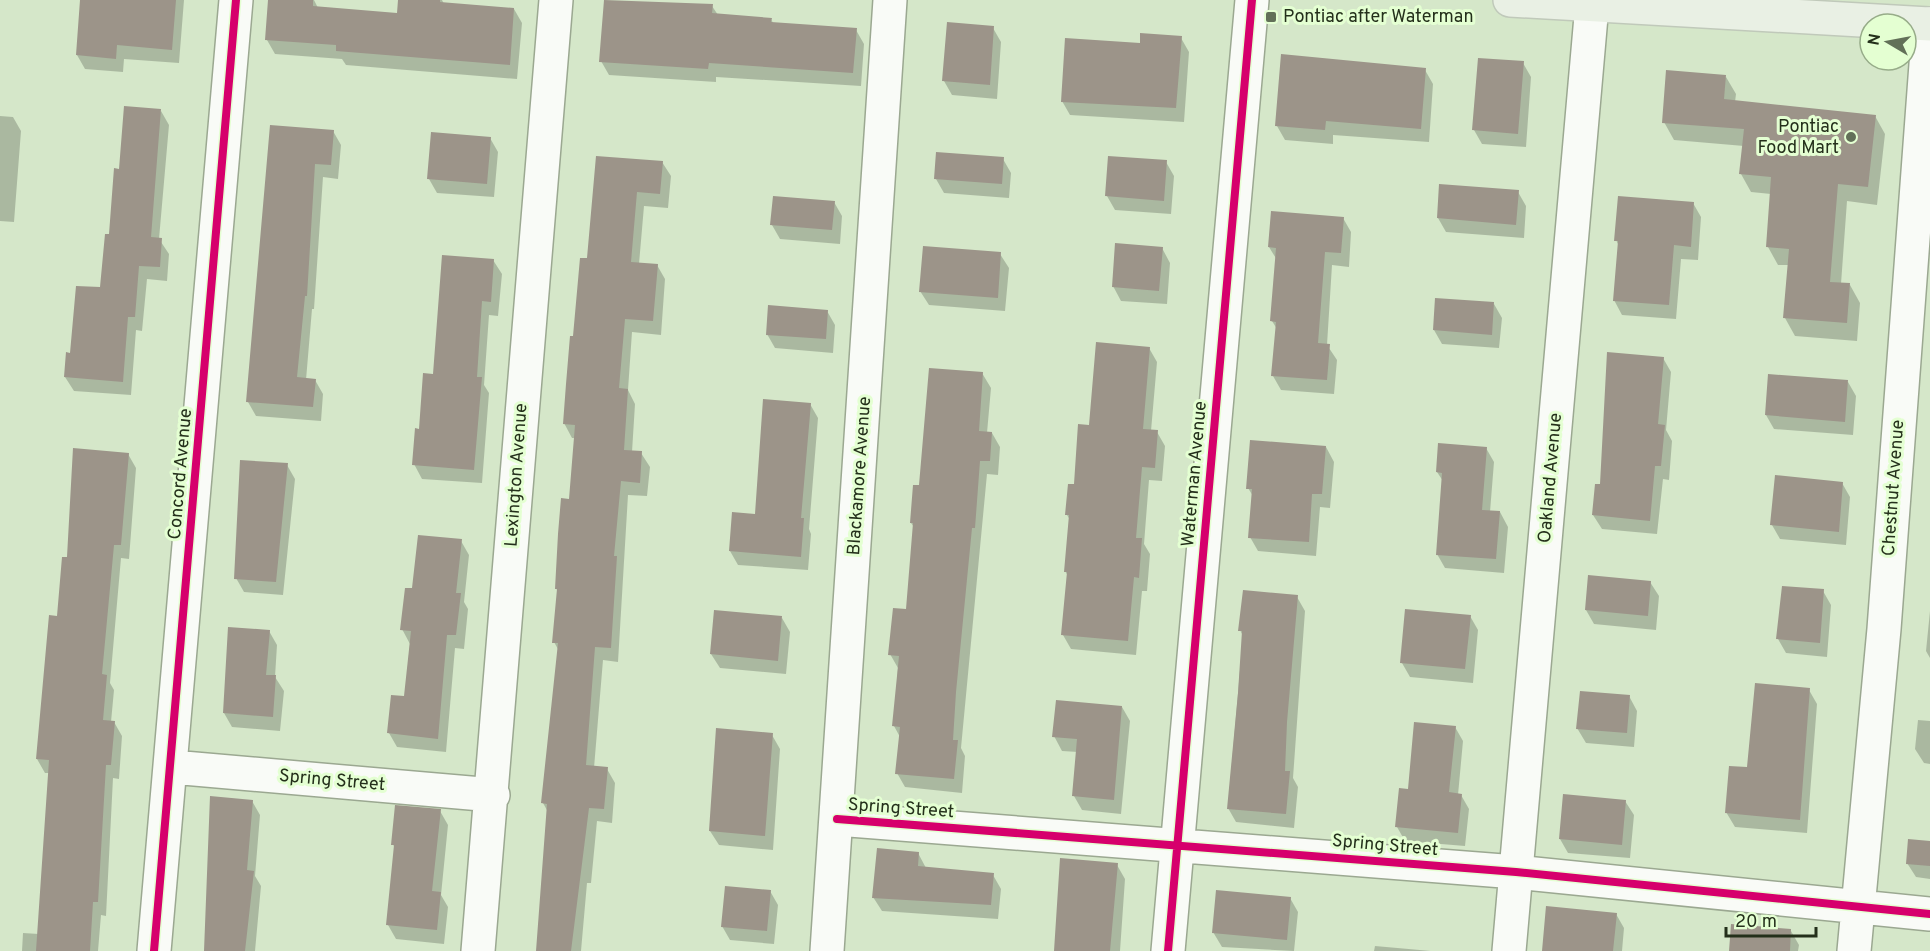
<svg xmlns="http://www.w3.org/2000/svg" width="1930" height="951" viewBox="0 0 1930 951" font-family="Overpass,sans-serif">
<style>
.shadow{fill:#0003}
.building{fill:#9c9489}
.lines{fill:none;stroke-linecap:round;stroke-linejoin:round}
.minor-casing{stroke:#9ba891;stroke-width:36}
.major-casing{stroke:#c0c9ba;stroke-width:36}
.minor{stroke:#f9fbf7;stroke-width:33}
.major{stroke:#e9f0e4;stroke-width:33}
.cycleway-casing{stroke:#e4ffd2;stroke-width:11}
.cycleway{stroke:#d6006c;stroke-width:8}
.poi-dot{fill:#627058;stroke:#e4ffd2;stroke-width:2}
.labels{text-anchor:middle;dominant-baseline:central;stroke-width:6;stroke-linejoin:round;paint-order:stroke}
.poi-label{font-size:18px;fill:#24301b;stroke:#e4ffd2;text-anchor:start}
.street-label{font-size:18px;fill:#24301b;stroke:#e4ffd2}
</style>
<rect width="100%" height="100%" fill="#d5e7c9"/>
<path class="shadow" d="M82,0H184L179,63L124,59L123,72L85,69L77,55Z
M270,0H314L318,8L398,14L399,0H442L444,4L514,9L522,23L517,79L346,65L342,59L275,54L267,40Z
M712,6L718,15L771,19L773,23L856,30L864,44L861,86L716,77V82L609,75L601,61Z
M993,28L1001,42L997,99L952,95L944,81Z
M1181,38L1189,52L1184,122L1070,115L1062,101L1141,45Z
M1523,63L1531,77L1526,147L1482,144L1474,130Z
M1425,70L1433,84L1429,142L1333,135V144L1285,140L1277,126Z
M1726,77L1736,94L1735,102L1875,116L1885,134L1877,205L1847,201L1841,284L1850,285L1860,303L1857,341L1795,336L1785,318L1789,265H1778L1768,247L1771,194L1751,192L1741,174L1744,146L1674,140L1664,122Z
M161,111L169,125L159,239L169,254L167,281L147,279L142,331L136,330L131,395L74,391L65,377L72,354L102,289L120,170Z
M0,116L13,117L21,131L14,222L0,221Z
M271,126L333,131L341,145L338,179L323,177L314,309H312L306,380H315L323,394L321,421L256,416L248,402Z
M490,138L498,152L494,197L437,193L429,179Z
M598,157L662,162L671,176L668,208L644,206L639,264L657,265L665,279L661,335L632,332L628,390L635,404L632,452L641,453L650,467L647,496L628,495L618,662L603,660L594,768L607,769L615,783L612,823L597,821L591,883H587L581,951H538L548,812L543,803L559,651L554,642L558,592L556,588L570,501L575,438H572L564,423L588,260Z
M1003,159L1011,173L1009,198L944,193L936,179Z
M1166,162L1174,176L1171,214L1115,210L1107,196Z
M1518,192L1526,206L1524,238L1446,232L1438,218Z
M834,202L842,216L840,244L780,239L772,225Z
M1693,203L1701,217L1698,260L1681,259L1676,319L1622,315L1614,300L1619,246L1616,240Z
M1343,218L1351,232L1349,267L1332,265L1327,345L1337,360L1334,394L1281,390L1273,376L1277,329L1272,321L1277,260L1269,247Z
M1162,248L1170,263L1167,304L1121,301L1113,286Z
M1000,254L1009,268L1005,311L929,305L920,291Z
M493,260L502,274L498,316L489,315L484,385L489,393L482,483L422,479L414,464L434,375Z
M1494,304L1502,318L1499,348L1442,344L1434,330Z
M827,311L835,325L833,353L775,348L767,334Z
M1149,348L1157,362L1151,431L1157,432L1165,446L1162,481L1149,480L1144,544L1150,554L1147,591H1142L1136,655L1071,649L1063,635L1068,576L1065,571L1070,520L1067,515L1091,426Z
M1663,358L1671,372L1666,430L1672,441L1669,480L1663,479L1657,534L1602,529L1593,515L1596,486H1601Z
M982,373L991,388L987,433H992L1000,447L998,475L987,474L961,748L965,756L962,793L905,787L897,773L900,737L894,726L898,668L890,654L907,610L914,527L911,523L921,487Z
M1769,376L1848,382L1856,396L1853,435L1774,429L1766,415Z
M810,404L818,418L809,529L811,534L808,570L738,565L730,551L756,516Z
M1326,447L1334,462L1330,508L1320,507L1316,556L1258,551L1250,537L1253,496L1248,488Z
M1486,448L1494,462L1490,512H1500L1508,527L1504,573L1445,568L1437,554L1443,481L1437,472Z
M128,454L136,468L129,559L121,558L110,683L114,690L111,722H114L122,736L119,779L113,778L106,916L101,915L98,951H22L23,933L39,934L50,773H45L37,759L68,559Z
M287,465L295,479L283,595L244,592L236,578Z
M1842,483L1850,497L1846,545L1780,539L1772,525Z
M461,541L469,555L464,602L468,609L464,649L455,648L446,752L397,747L389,733L405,697L410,644L402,629L413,590Z
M1650,582L1659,596L1656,630L1594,624L1586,610Z
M1823,591L1831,605L1827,657L1786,653L1778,639Z
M1297,597L1305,611L1293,778L1298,787L1294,828L1236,822L1228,808L1243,636L1240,630Z
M1930,611V658L1926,651Z
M1470,616L1478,630L1473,683L1410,677L1402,663Z
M782,618L790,632L786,674L720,668L711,654Z
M230,628L269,631L277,645L275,677L284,691L280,731L232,727L224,713Z
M1809,690L1817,704L1807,833L1735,827L1726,812L1749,769Z
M1629,696L1637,711L1634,747L1586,743L1577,728Z
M1122,707L1130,721L1121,814L1082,810L1074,796L1078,752L1062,751L1054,736Z
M1918,720L1930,721V764L1924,763L1915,749Z
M1455,727L1463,741L1458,795H1461L1469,809L1465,846L1405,841L1397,827L1409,790Z
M772,735L780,749L773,850L719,845L710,831Z
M212,798L252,801L260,815L255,876L261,886L255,951H206Z
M1625,801L1634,815L1630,858L1568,853L1560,839Z
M440,811L448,825L441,895L448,907L444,944L396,939L388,925L395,849L393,844Z
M1930,843V879L1916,877L1907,863Z
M918,853L926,868L993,875L1001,889L998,919L882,911L873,897Z
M1117,865L1125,879L1120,951H1055Z
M770,891L778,905L774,944L730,940L722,926Z
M1290,898L1298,912L1294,951L1222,947L1213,932Z
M1616,914L1624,928L1622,951H1544Z
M1791,931L1799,945L1798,951H1730Z
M1375,946L1431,951H1374Z"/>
<path class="building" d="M80,0H176L172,50L117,45L116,59L76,55Z
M268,0H313V6L397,13L398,0H440V2L514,8L510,65L336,51V45L265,40Z
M604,0L713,4L712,13L772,18L771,22L857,28L853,73L709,63L708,69L599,62Z
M947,22L994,26L990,85L942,81Z
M1140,33L1182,36L1176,108L1061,102L1065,38L1140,43Z
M1281,54L1426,68L1421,129L1326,121L1325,130L1275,126Z
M1478,58L1524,61L1518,134L1472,130Z
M1666,70L1726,75L1724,99L1876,115L1868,187L1838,184L1830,282L1850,283L1847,323L1783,318L1789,249L1766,247L1771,177L1739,174L1744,129L1662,123Z
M124,106L161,109L151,237L162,238L160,267L139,266L135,317H128L123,382L64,377L66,352L70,353L76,286L100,287L105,234H109L114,168L119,169Z
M270,125L334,130L331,165L315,164L307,296H305L297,377L316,379L313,407L246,402Z
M431,132L491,137L487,184L427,179Z
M936,152L1004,157L1002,184L934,179Z
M596,156L663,161L660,194L637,192L631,262L658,264L653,321L625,319L619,388L628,389L624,450L642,451L640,483L621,481L614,556H617L611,648L595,647L586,765L608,767L604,809L589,808L571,951H536L547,804L541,803L558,643H552L557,589H555L558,534L561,498L569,499L575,425L563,424L566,384L570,336H573L580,258H587Z
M1108,156L1167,160L1164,201L1105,196Z
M1439,184L1519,190L1516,225L1437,218Z
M773,196L835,201L832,230L770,225Z
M1618,196L1694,202L1691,247L1674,245L1669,305L1613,301L1618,241H1614Z
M1271,211L1344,217L1341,253L1325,252L1318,343L1330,344L1327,380L1271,376L1276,322L1270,321L1276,248L1268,247Z
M1115,243L1163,247L1159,291L1112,287Z
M923,246L1001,252L998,298L919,292Z
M442,255L494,259L491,302L482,301L477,377H482L474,470L412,465L415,428L419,429L423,373L433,374Z
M1435,298L1494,302L1492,335L1433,330Z
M768,305L828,310L826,339L766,335Z
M1096,342L1150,347L1143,429L1158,430L1155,468L1142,467L1136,538H1142L1139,578L1134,577L1128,641L1061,635L1067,572H1064L1069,515H1065L1068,484H1074L1078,424L1089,425Z
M1607,352L1664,357L1658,424L1665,425L1661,466H1655L1650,521L1592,515L1595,484H1600Z
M929,368L983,372L979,431L992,432L990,461H980L975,528H972L956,692L953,740H958L954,779L895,774L900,727L892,726L899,656L888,655L893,608L906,609L913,523H910L913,485H919Z
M1768,374L1848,380L1845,422L1765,415Z
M763,399L811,403L801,518H804L801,557L729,551L732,512L755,514Z
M1250,440L1326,446L1322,494H1312L1309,542L1248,538L1252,489H1246Z
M1438,443L1487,447L1482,510L1500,511L1496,559L1436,555L1442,473L1436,472Z
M73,448L129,453L121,545H114L102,674L107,675L103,720L115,721L111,765H106L98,902H93L90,951H36L49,760L36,759L49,615L57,616L62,557H67Z
M240,460L288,463L276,582L234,579Z
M1775,475L1843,482L1839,532L1770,525Z
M418,535L462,539L456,593H461L456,635H447L438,739L387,733L391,695L404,696L411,631L400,630L405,588H412Z
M1588,575L1651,581L1648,616L1585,610Z
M1782,586L1824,589L1820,643L1776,639Z
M1243,590L1298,595L1287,722L1285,771H1290L1286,814L1227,809L1238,693L1242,631H1238Z
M1405,609L1471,615L1465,669L1400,663Z
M714,610L782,616L778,661L710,654Z
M228,627L270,630L266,675H276L273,717L223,713Z
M1755,683L1810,688L1800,820L1725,813L1729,766L1747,767Z
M1580,691L1630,695L1627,733L1576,729Z
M1056,700L1122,706L1114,800L1072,796L1077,739L1052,737Z
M1414,722L1456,726L1449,792L1462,794L1458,833L1395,827L1399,788L1408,789Z
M716,728L773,733L765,836L709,831Z
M1563,794L1626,800L1622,845L1559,839Z
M210,796L253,800L247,870L254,871L245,951H204Z
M395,805L441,809L432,891L441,892L437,930L386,925L394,845H391Z
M1908,839L1930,841V866L1906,864Z
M877,848L919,852L918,866L994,873L991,905L872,898Z
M1060,858L1118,863L1110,951H1054Z
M725,886L771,890L767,931L721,927Z
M1216,890L1291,897L1287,940L1212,933Z
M1546,906L1617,913L1613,951H1542Z
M1731,924L1791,929L1790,951H1729Z"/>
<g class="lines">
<defs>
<path id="minor" d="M172,767L493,795
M837,819L1516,872L1930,914
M154,951L236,0
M478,951L556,0
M827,951L890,0
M1168,951L1252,0
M1509,951L1592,5
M1854,951L1884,629L1929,24"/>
<path id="major" d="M1510,0L1930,24"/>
</defs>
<use href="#minor" class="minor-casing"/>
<use href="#major" class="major-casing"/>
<use href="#minor" class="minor"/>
<use href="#major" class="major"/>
<defs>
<path id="cycleway" d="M837,819L1516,872L1930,914
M154,951L236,0
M1168,951L1252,0"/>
</defs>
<use href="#cycleway" class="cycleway-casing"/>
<use href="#cycleway" class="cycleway"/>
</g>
<g class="poi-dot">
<rect x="1265" y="11" width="12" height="12" rx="3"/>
<circle cx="1851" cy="137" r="6"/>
</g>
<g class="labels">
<g class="poi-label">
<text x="1283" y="17">Pontiac after Waterman</text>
<text x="1839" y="127" text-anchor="end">Pontiac<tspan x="1839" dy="21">Food Mart</tspan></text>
</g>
<g class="street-label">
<text transform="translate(181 474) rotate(-85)">Concord Avenue</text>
<text transform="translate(1195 474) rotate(-85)">Waterman Avenue</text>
<text transform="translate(517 475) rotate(-86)">Lexington Avenue</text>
<text transform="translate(860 476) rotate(-86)">Blackamore Avenue</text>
<text transform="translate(1551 478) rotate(-85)">Oakland Avenue</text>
<text transform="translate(1894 488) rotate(-86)">Chestnut Avenue</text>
<text transform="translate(332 781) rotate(5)">Spring Street</text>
<text transform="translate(901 809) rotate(4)">Spring Street</text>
<text transform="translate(1385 846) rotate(5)">Spring Street</text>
</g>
</g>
<g transform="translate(1888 42) rotate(280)"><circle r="28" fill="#e4ffd2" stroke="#97ac89" stroke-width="1.5"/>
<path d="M0-4.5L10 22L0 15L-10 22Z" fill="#627058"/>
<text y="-9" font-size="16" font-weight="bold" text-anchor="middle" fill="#24301b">N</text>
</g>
<path d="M1726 927v9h90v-9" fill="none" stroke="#24301b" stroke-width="3"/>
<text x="1735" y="927" font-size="18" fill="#24301b" stroke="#e4ffd2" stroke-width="4.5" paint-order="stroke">20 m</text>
</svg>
